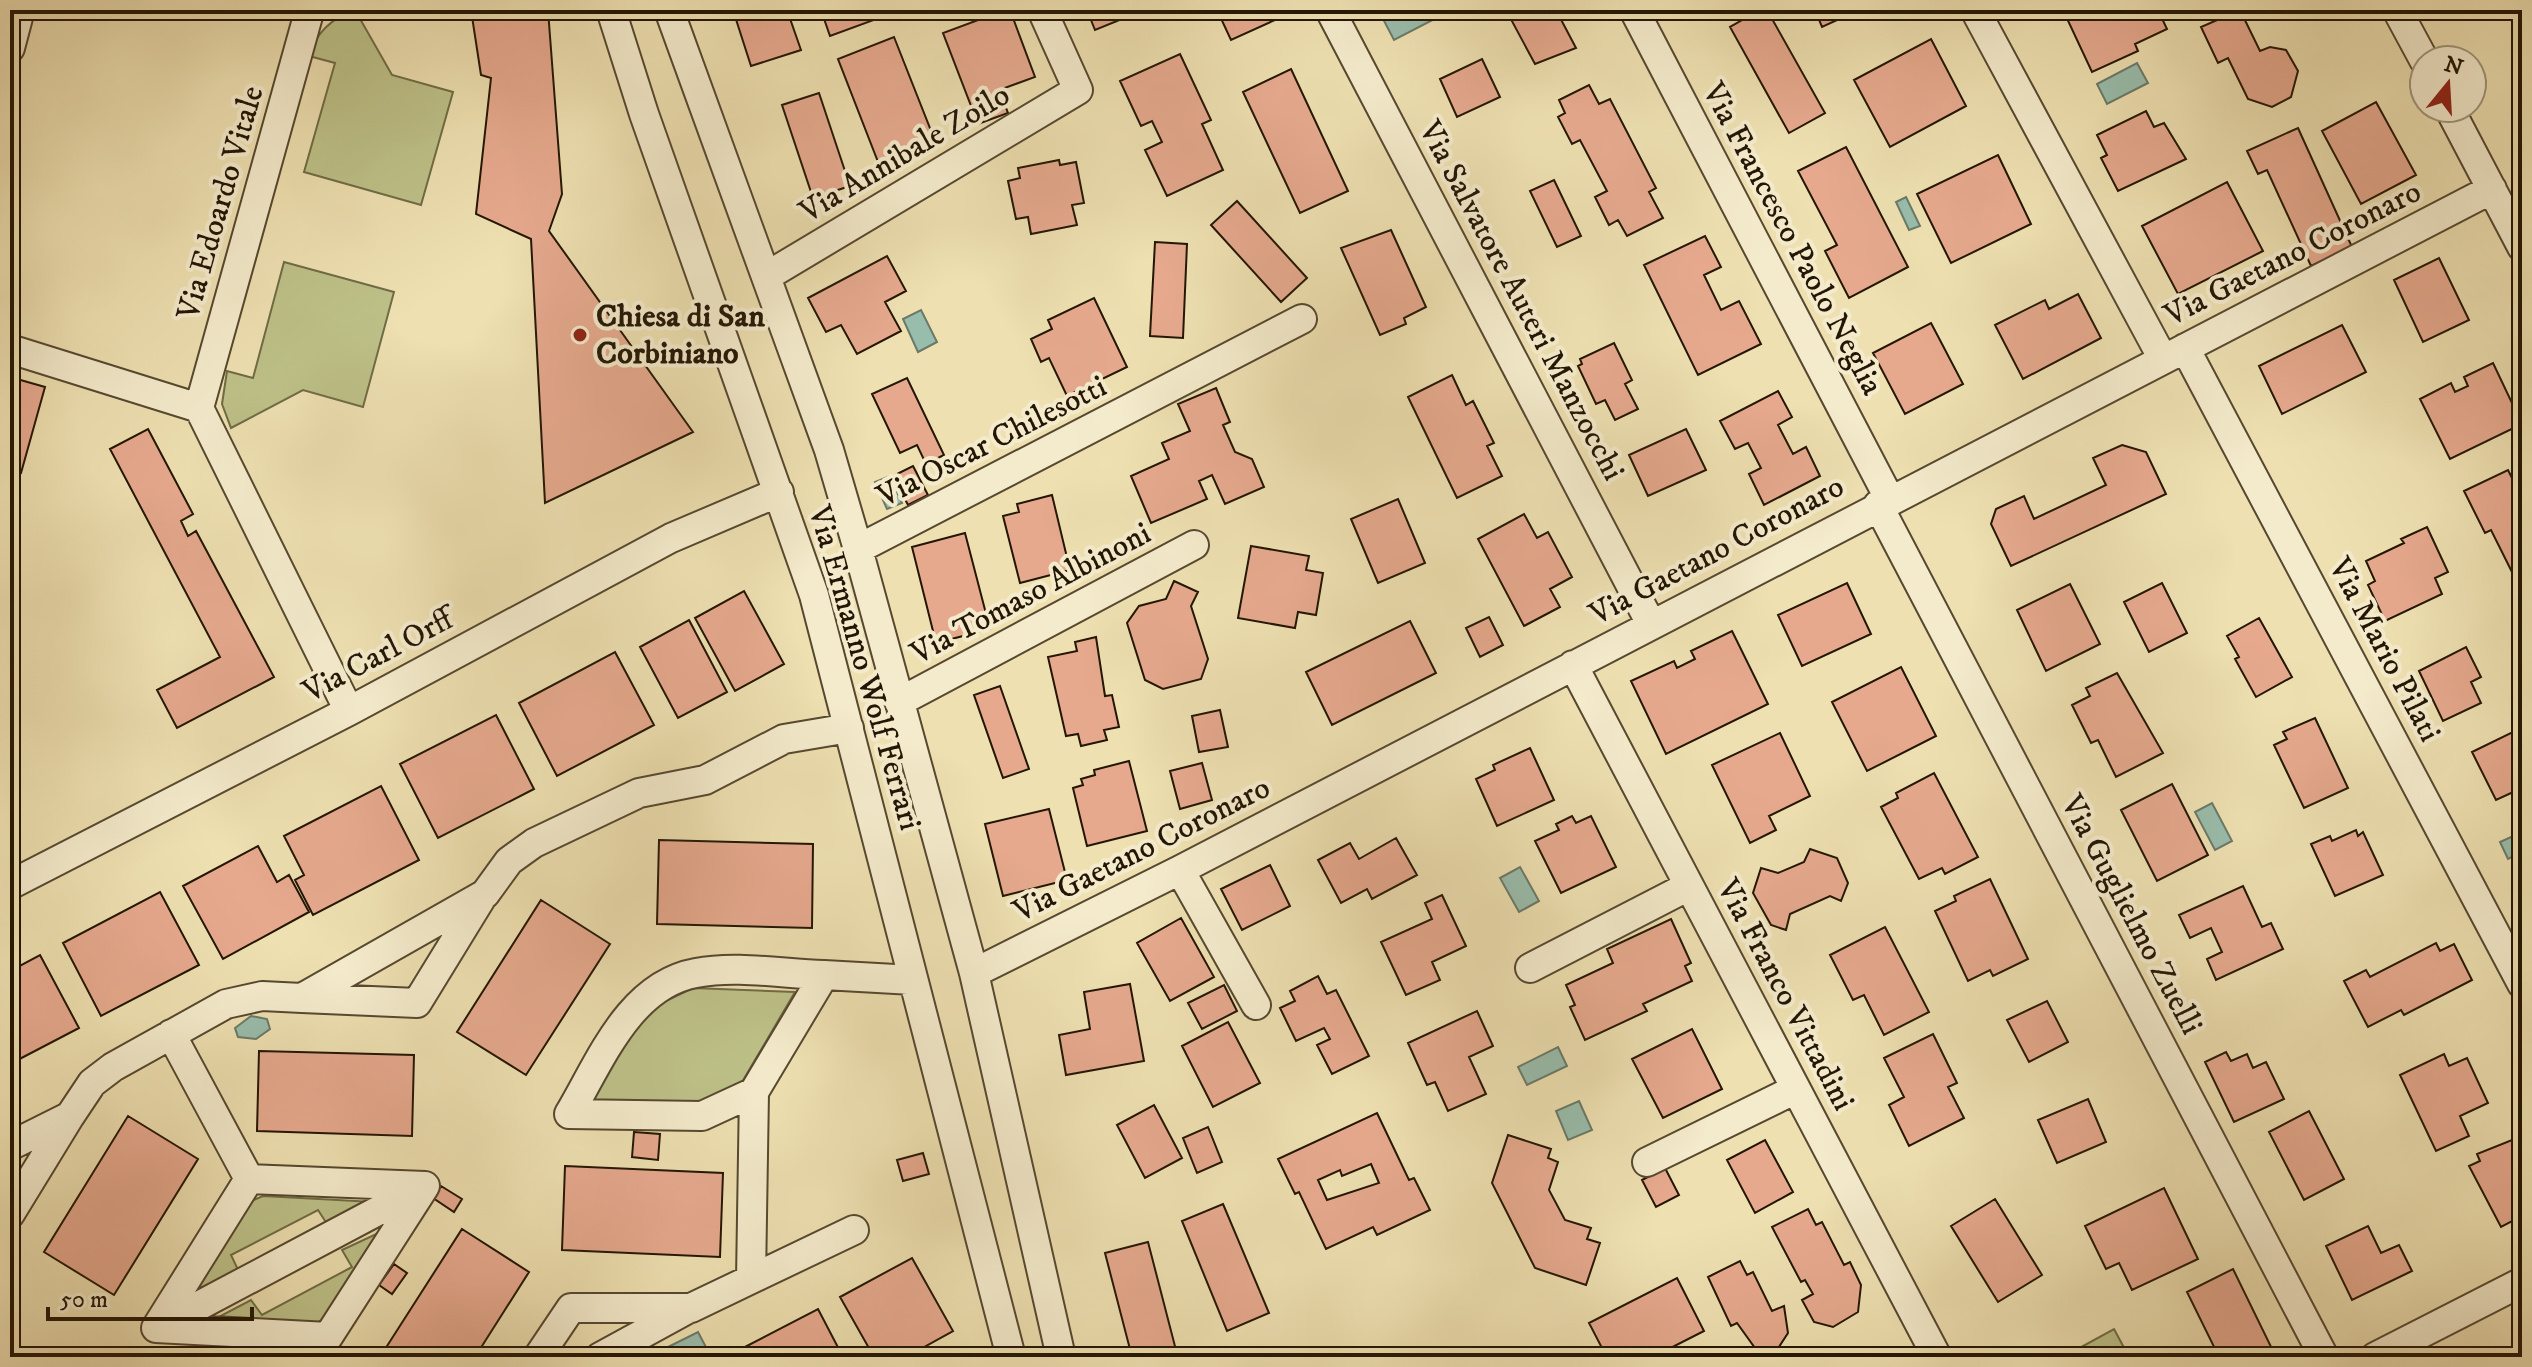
<svg xmlns="http://www.w3.org/2000/svg" width="2532" height="1367" viewBox="0 0 2532 1367" font-family="'IM FELL DW Pica',serif">
<style>
.green{fill:#bdc188;stroke:#706c46;stroke-width:2}
.water{fill:#99bdac;stroke:#6a7a69;stroke-width:2}
.building{fill:#e6a98e;stroke:#231605;stroke-width:2;fill-rule:evenodd}
.lines{fill:none;stroke-linecap:round;stroke-linejoin:round}
.minor-casing{stroke:#564830;stroke-width:32}
.minor{stroke:#f4ebcc;stroke-width:28}
.poi-dot{fill:#8f2418;stroke:#f4ebcc;stroke-width:3}
.labels{text-anchor:middle;dominant-baseline:central;stroke-width:8;stroke-linejoin:round;paint-order:stroke}
.street-label{font-size:32px;fill:#231605;stroke:#f4ebcc}
.poi-label{font-size:32px;font-weight:bold;fill:#231605;stroke:#f4ebcc;text-anchor:start}
</style>
<rect width="100%" height="100%" fill="#eee0b1"/>
<filter id="stains"><feTurbulence type="fractalNoise" baseFrequency=".0025" numOctaves="4"/><feColorMatrix values="0 0 0 0 .2 0 0 0 0 .09 0 0 0 0 .02 0 0 0 .5 -.17"/></filter>
<radialGradient id="worn" r=".72"><stop offset=".6" stop-color="#630" stop-opacity="0"/><stop offset="1" stop-color="#630" stop-opacity=".3"/></radialGradient>
<path class="green" d="M355,10L392,75L453,92L421,205L304,172L335,63L309,56C316,32 332,18 355,10Z
M284,262L394,292L363,407L303,390L231,428L222,404L227,371L253,378Z
M693,988L795,992L735,1094L700,1111L586,1105L649,1009Z
M263,1196L375,1202L329,1227L318,1210L231,1255L240,1274L193,1297L249,1202Z
M387,1229L331,1318L317,1326L207,1323L251,1300L262,1315L352,1267L342,1250Z
M2114,1329L2129,1357H2063Z"/>
<path class="water" d="M1396,10H1447L1448,12L1394,40L1382,17Z
M2137,63L2148,83L2107,104L2097,84Z
M1906,197L1920,226L1909,230L1896,202Z
M921,310L937,342L918,352L903,319Z
M890,476L902,503L887,509L875,482Z
M2212,803L2232,841L2215,850L2195,812Z
M2522,832V852L2508,859L2500,842Z
M1520,867L1539,901L1519,912L1500,878Z
M251,1016L267,1019L270,1029L256,1039L238,1037L235,1028Z
M1558,1047L1567,1066L1527,1085L1518,1067Z
M1579,1101L1592,1130L1568,1140L1556,1111Z
M698,1332L707,1349L691,1357H673L668,1347Z"/>
<path class="building" d="M471,10H548L562,194L549,231L693,432L545,503L531,239L476,214L491,78L481,75Z
M733,10H787L801,50L751,66Z
M821,10H880L882,17L830,36Z
M1005,10H1010L1035,77L999,90L1008,113L978,124L943,33Z
M1087,10H1144L1095,30Z
M1217,10H1270L1275,20L1231,40Z
M1506,10H1556L1576,48L1535,64Z
M1760,10H1767L1825,113L1789,133L1730,27Z
M1815,10H1859L1822,27Z
M2063,10H2158L2167,29L2135,44L2138,51L2092,72Z
M2240,10L2260,51L2270,47L2286,50L2298,71L2291,97L2272,107L2248,99L2228,58L2218,63L2201,27Z
M894,37L937,146L880,167L838,59Z
M1931,39L1966,106L1890,147L1854,80Z
M1180,54L1211,120L1202,124L1223,170L1167,196L1145,150L1162,142L1152,121L1141,126L1120,81Z
M1482,59L1500,97L1457,117L1440,79Z
M1291,69L1348,191L1300,213L1243,92Z
M1589,85L1599,104L1610,99L1656,188L1649,192L1663,218L1627,236L1618,220L1609,225L1595,197L1607,191L1580,140L1572,144L1558,117L1565,113L1559,100Z
M819,93L850,186L813,198L782,105Z
M2376,102L2416,175L2361,204L2322,131Z
M2146,111L2154,127L2164,123L2186,159L2118,191L2101,158L2107,155L2097,135Z
M2298,128L2352,247L2311,266L2267,170L2258,174L2247,151Z
M1846,147L1908,267L1849,298L1825,251L1837,245L1798,171Z
M1998,155L2031,224L1951,263L1917,194Z
M1059,160L1060,165L1076,162L1084,203L1072,205L1077,225L1031,234L1028,217L1016,219L1008,181L1020,178L1018,168Z
M1554,180L1581,236L1557,247L1530,191Z
M2227,182L2263,251L2178,294L2142,226Z
M1237,201L1307,278L1281,302L1211,225Z
M1391,230L1426,307L1404,318L1406,324L1380,335L1341,248Z
M1705,236L1721,267L1704,275L1721,310L1739,301L1761,344L1698,375L1644,265Z
M1155,242L1187,244L1183,338L1150,336Z
M887,256L906,291L885,302L901,331L857,354L841,325L826,332L808,298Z
M2439,258L2469,320L2423,342L2394,280Z
M2078,294L2101,338L2023,379L1995,325L2045,300L2049,309Z
M1094,298L1127,367L1067,396L1049,358L1041,362L1031,339L1052,329L1048,320Z
M1931,323L1963,384L1905,414L1873,353Z
M2342,325L2366,372L2282,414L2259,366Z
M1614,343L1632,380L1625,384L1638,409L1615,420L1605,400L1596,404L1578,366L1582,364L1580,359Z
M2493,363L2522,424L2450,459L2420,399L2451,383L2455,392L2468,386L2464,377Z
M1452,375L1466,405L1473,401L1494,443L1487,446L1502,476L1457,498L1408,397Z
M10,377L45,387L21,473L10,470Z
M907,378L944,455L926,464L917,445L900,453L872,394Z
M1216,388L1230,422L1223,425L1235,452L1252,459L1264,487L1225,504L1212,475L1199,481L1207,499L1151,523L1131,476L1169,459L1162,443L1190,431L1178,404Z
M1778,391L1792,417L1778,425L1793,454L1806,447L1820,476L1764,505L1749,474L1761,468L1748,443L1735,449L1720,421Z
M148,429L193,514L181,521L188,536L196,531L274,677L177,728L157,690L220,657L110,449Z
M1686,429L1706,470L1648,496L1629,455Z
M2122,445L2146,452L2166,494L2011,566L1991,524L1996,509L2024,496L2034,519L2106,485L2093,458Z
M913,466L928,495L908,505L893,476Z
M2508,470L2522,498V569L2513,574L2491,530L2485,533L2464,491Z
M10,485L18,487L10,517Z
M1052,495L1070,570L1020,583L1003,516L1019,512L1017,504Z
M1398,499L1425,563L1378,583L1351,519Z
M1524,514L1537,538L1548,532L1572,577L1550,589L1560,607L1524,626L1478,539Z
M2427,527L2448,572L2435,578L2442,594L2385,621L2368,585L2375,581L2366,561L2404,543L2401,539Z
M965,533L990,629L936,643L912,547Z
M1251,546L1309,556L1306,570L1323,573L1316,615L1298,612L1295,628L1238,618Z
M1174,581L1198,592L1191,606L1208,659L1201,679L1163,689L1145,680L1127,623L1139,606L1166,599Z
M1847,583L1871,634L1802,666L1778,615Z
M2162,583L2187,633L2149,652L2124,602Z
M2070,584L2100,644L2046,671L2017,610Z
M744,591L784,664L735,691L695,618Z
M1489,617L1503,645L1480,657L1466,628Z
M2259,618L2292,677L2256,697L2235,659L2239,657L2227,636Z
M689,620L727,692L678,718L640,647Z
M1410,621L1436,673L1332,725L1306,672Z
M1732,631L1768,704L1666,754L1631,681L1674,661L1677,668L1695,659L1691,651Z
M1096,637L1105,696L1112,695L1119,727L1104,730L1107,740L1081,746L1078,734L1066,736L1048,657L1077,651L1075,642Z
M2466,647L2481,677L2471,682L2481,703L2443,721L2419,671Z
M615,652L654,725L557,776L519,703Z
M1901,667L1936,736L1867,771L1832,702Z
M2117,673L2163,753L2116,777L2098,740L2091,743L2072,705L2090,696L2086,688Z
M1000,686L1029,769L1003,778L974,695Z
M1220,710L1228,747L1199,752L1192,716Z
M496,715L534,789L438,838L400,764Z
M2315,718L2348,788L2304,808L2274,745L2287,739L2283,732Z
M2521,728L2522,788L2496,800L2472,752Z
M1780,733L1810,796L1769,816L1776,830L1750,843L1712,765Z
M1530,748L1554,800L1497,826L1476,779L1495,770L1493,765Z
M1129,761L1147,831L1087,846L1073,788L1083,785L1081,779L1095,775L1094,770Z
M1202,763L1212,800L1180,809L1170,771Z
M1934,773L1978,857L1945,874L1942,868L1919,879L1881,807L1898,798L1896,793Z
M2172,784L2208,855L2157,881L2121,810Z
M381,786L419,860L313,915L295,880L304,875L284,836Z
M1049,809L1067,880L1003,896L985,824Z
M1572,816L1576,823L1591,816L1616,867L1561,893L1535,841L1559,830L1556,824Z
M2356,830L2358,836L2363,832L2383,875L2335,896L2311,844L2330,836L2332,841Z
M1396,838L1417,875L1372,899L1367,889L1341,903L1318,860L1350,843L1359,859Z
M659,840L813,844L812,928L657,924Z
M258,846L277,882L289,875L309,912L223,959L183,886Z
M1810,849L1837,858L1848,883L1841,901L1830,896L1790,914L1786,930L1771,925L1753,893L1761,868L1778,873L1804,862Z
M1270,865L1290,906L1242,930L1221,889Z
M1990,879L2028,959L1993,976L1990,970L1968,981L1935,911L1956,901L1954,896Z
M2243,886L2262,927L2271,923L2283,949L2216,980L2207,959L2222,952L2211,928L2190,938L2179,915Z
M160,892L199,965L101,1016L63,943Z
M1442,895L1466,946L1432,962L1440,980L1406,995L1381,942L1432,919L1425,903Z
M541,900L610,944L526,1075L457,1032Z
M1181,918L1214,977L1170,1001L1137,943Z
M1671,919L1691,963L1685,966L1692,981L1643,1004L1647,1011L1585,1040L1570,1007L1575,1005L1566,985L1613,963L1607,949Z
M1885,927L1929,1012L1884,1035L1864,995L1853,1000L1830,955Z
M2436,943L2440,951L2454,944L2472,980L2404,1015L2401,1010L2368,1027L2344,981L2366,970L2370,977Z
M40,955L79,1028L10,1064V971Z
M1318,976L1327,994L1336,990L1369,1056L1332,1074L1317,1045L1330,1039L1324,1028L1296,1041L1280,1008L1295,1001L1290,991Z
M1130,984L1144,1061L1066,1075L1059,1035L1090,1029L1084,992Z
M1224,985L1237,1011L1202,1029L1188,1003Z
M2047,1001L2068,1042L2029,1062L2007,1020Z
M1477,1011L1493,1046L1469,1057L1486,1094L1448,1111L1435,1082L1427,1085L1408,1043Z
M1228,1022L1260,1083L1213,1107L1182,1046Z
M1692,1029L1722,1089L1663,1118L1632,1059Z
M1933,1034L1957,1083L1948,1087L1964,1118L1909,1146L1889,1105L1904,1097L1884,1058Z
M259,1051L414,1055L412,1136L257,1131Z
M2226,1052L2231,1061L2247,1054L2253,1068L2266,1062L2284,1099L2234,1122L2205,1062Z
M2444,1054L2449,1066L2467,1058L2488,1103L2460,1116L2469,1136L2436,1151L2400,1075Z
M2088,1099L2106,1142L2057,1163L2038,1120Z
M1154,1105L1182,1158L1145,1178L1117,1125Z
M2309,1111L2344,1179L2304,1200L2269,1132Z
M1377,1113L1409,1180L1414,1178L1430,1210L1377,1235L1373,1227L1326,1249L1299,1192L1295,1194L1278,1159ZM1371,1164L1379,1183L1327,1200L1318,1180L1340,1170L1342,1176Z
M128,1116L198,1159L114,1295L44,1252Z
M1208,1127L1222,1162L1197,1173L1183,1138Z
M634,1132L660,1134L658,1160L632,1157Z
M1508,1135L1551,1149L1548,1158L1558,1162L1549,1190L1565,1220L1591,1228L1587,1239L1600,1243L1586,1285L1535,1268L1492,1183Z
M2517,1138L2522,1148V1216L2501,1227L2469,1166L2480,1161L2477,1154Z
M1765,1140L1793,1192L1755,1213L1727,1160Z
M923,1153L929,1174L903,1181L897,1160Z
M565,1166L723,1173L720,1257L562,1250Z
M1665,1168L1679,1195L1656,1207L1642,1180Z
M441,1186L462,1199L454,1212L433,1198Z
M2164,1188L2198,1259L2132,1290L2119,1263L2106,1269L2085,1226Z
M1995,1199L2042,1275L1998,1302L1951,1226Z
M1223,1204L1269,1313L1227,1331L1182,1221Z
M1808,1209L1816,1225L1822,1222L1844,1265L1850,1262L1861,1285L1858,1312L1833,1327L1814,1322L1802,1300L1813,1294L1805,1280L1801,1282L1772,1227Z
M2368,1226L2381,1253L2399,1245L2412,1271L2352,1300L2326,1246Z
M462,1229L529,1272L475,1357H380Z
M1148,1242L1177,1354L1132,1357L1105,1253Z
M912,1258L953,1331L906,1357H874L840,1297Z
M1740,1261L1747,1275L1753,1272L1772,1311L1784,1306L1788,1333L1777,1350L1755,1348L1737,1323L1731,1326L1708,1277Z
M394,1264L407,1273L392,1294L379,1285Z
M2233,1269L2276,1357H2219L2187,1292Z
M10,1272H14L12,1353L10,1352Z
M1677,1278L1704,1331L1653,1357H1592L1590,1352L1601,1346L1589,1323Z
M818,1309L843,1357H748L743,1348Z"/>
<g class="lines">
<defs>
<path id="minor" d="M611,10L644,114L814,595L1011,1357
M669,10L829,450L858,549L974,973L1061,1357
M1330,10L1651,624
M1634,10L1890,500
M1975,10L2163,359
M2397,10L2424,60
M10,48L20,10
M2449,108L2522,247
M767,276L1078,90L1042,10
M2185,348L2522,984
M10,349L199,408L349,711
M199,408L308,16
M1878,505L2324,1357
M858,549L1302,319
M1573,665L1937,1357
M899,702L1194,545
M1180,870L1256,1005
M10,885L349,711L671,538L779,492
M1530,968L1689,886
M974,973L1180,870L2492,189
M302,998L417,1003L482,897
M171,1034L249,1179
M754,1092L702,1116L569,1114C600,1062 629,985 696,973C736,965 784,974 824,975
M10,1146L70,1116L92,1083L113,1067L226,1004L262,996L302,998L485,894L509,861L534,843L639,793L705,780L784,739L849,728
M1647,1162L1796,1089
M249,1179L425,1186L328,1337L156,1328Z
M10,1214L70,1116
M751,1279L754,1092L824,975L913,980
M157,1328L421,1188
M538,1357L571,1308H691L854,1230
M600,1357L686,1310
M2375,1357L2522,1282"/>
</defs>
<use href="#minor" class="minor-casing"/>
<use href="#minor" class="minor"/>
</g>
<circle class="poi-dot" cx="580" cy="335" r="8"/>
<g class="labels">
<g class="street-label">
<text transform="translate(905 154) rotate(-31)">Via Annibale Zoilo</text>
<text transform="translate(221 203) rotate(-74)">Via Edoardo Vitale</text>
<text transform="translate(1792 239) rotate(62)">Via Francesco Paolo Neglia</text>
<text transform="translate(2293 254) rotate(-27)">Via Gaetano Coronaro</text>
<text transform="translate(1521 301) rotate(62)">Via Salvatore Auteri Manzocchi</text>
<text transform="translate(992 442) rotate(-27)">Via Oscar Chilesotti</text>
<text transform="translate(1717 551) rotate(-28)">Via Gaetano Coronaro</text>
<text transform="translate(1031 594) rotate(-28)">Via Tomaso Albinoni</text>
<text transform="translate(2384 650) rotate(62)">Via Mario Pilati</text>
<text transform="translate(378 656) rotate(-28)">Via Carl Orff</text>
<text transform="translate(864 668) rotate(74)">Via Ermanno Wolf Ferrari</text>
<text transform="translate(1142 850) rotate(-27)">Via Gaetano Coronaro</text>
<text transform="translate(2131 915) rotate(62)">Via Guglielmo Zuelli</text>
<text transform="translate(1785 995) rotate(62)">Via Franco Vittadini</text>
</g>
<g class="poi-label">
<text x="596" y="317">Chiesa di San<tspan x="596" dy="37">Corbiniano</tspan></text>
</g>
</g>
<rect width="2532" height="1367" fill="none" stroke="#eee0b1" stroke-width="40"/>
<rect x="12" y="12" width="2508" height="1343" fill="none" stroke="#231605" stroke-width="4"/>
<rect x="20" y="20" width="2492" height="1327" fill="none" stroke="#231605" stroke-width="2"/>
<g transform="translate(2448 84) rotate(18)"><circle r="38" fill="#f4ebcc" stroke="#a0967c" stroke-width="2"/>
<path d="M0-6L14 30L0 20L-14 30Z" fill="#8f2418"/>
<text y="-12" font-size="22" font-weight="bold" text-anchor="middle" fill="#231605">N</text>
</g>
<path d="M48 1307v12h204v-12" fill="none" stroke="#231605" stroke-width="4"/>
<text x="60" y="1307" font-size="24" fill="#231605" stroke="#f4ebcc" stroke-width="6" paint-order="stroke">50 m</text>
<rect width="100%" height="100%" filter="url(#stains)"/>
<rect width="100%" height="100%" fill="url(#worn)"/>
</svg>
